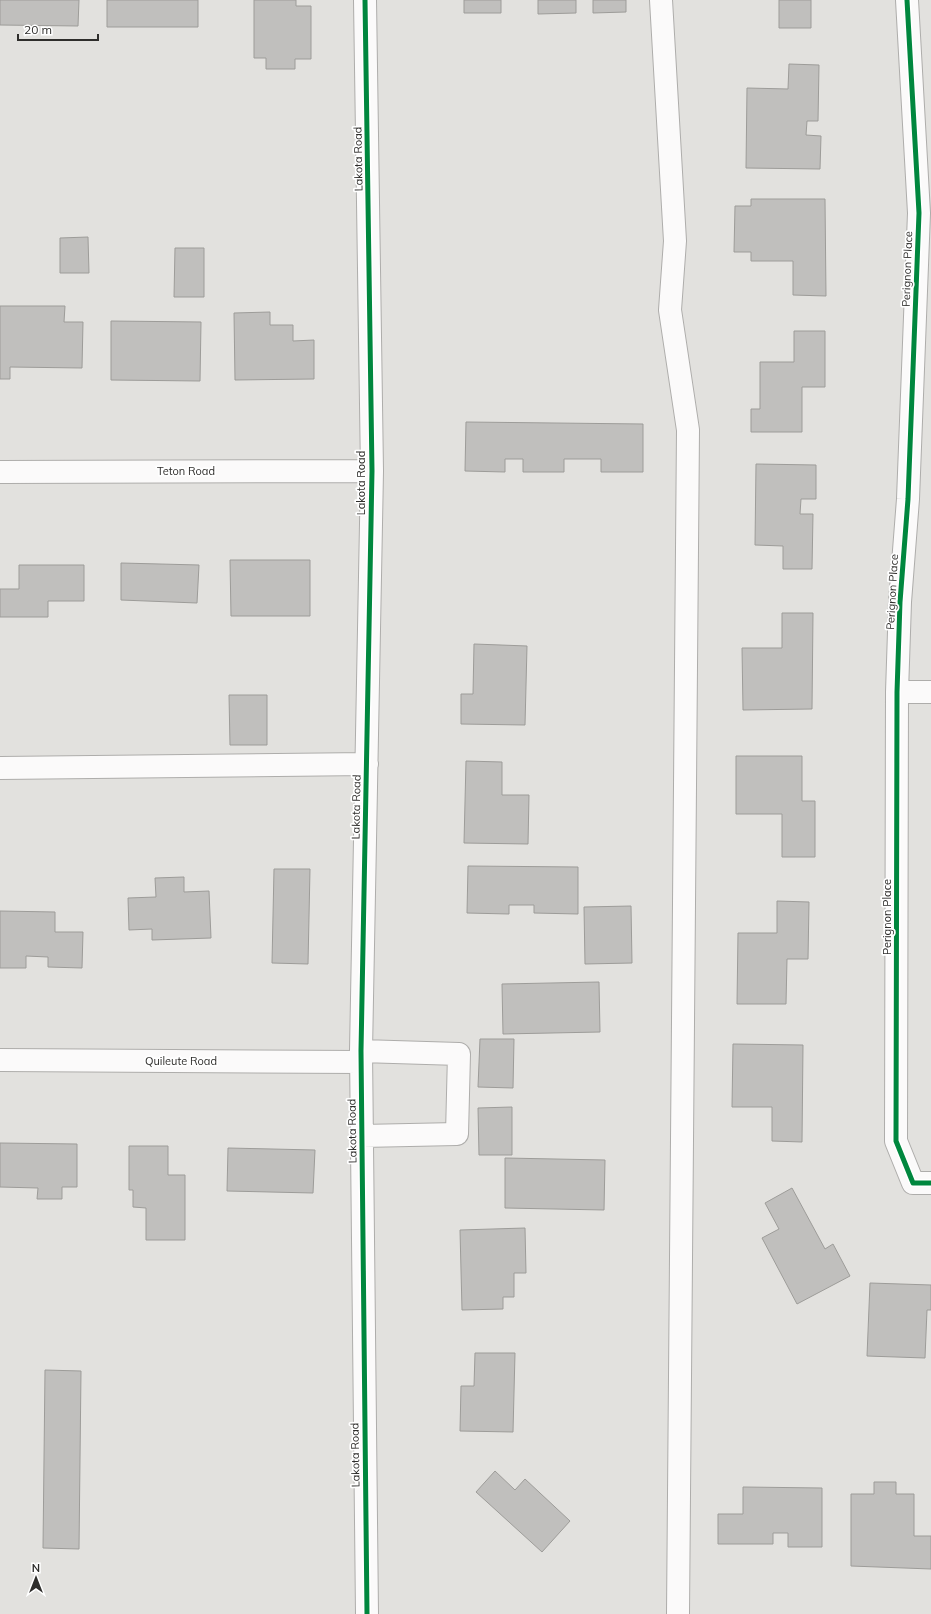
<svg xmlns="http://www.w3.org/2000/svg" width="931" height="1614" viewBox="0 0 931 1614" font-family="Mulish,sans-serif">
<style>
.building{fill:#c0bfbd;stroke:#9d9c99}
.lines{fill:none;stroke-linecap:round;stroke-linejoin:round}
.minor-casing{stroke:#aeadab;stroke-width:24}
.minor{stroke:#fbfafa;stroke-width:22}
.cycleway-casing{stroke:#fff;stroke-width:8}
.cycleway{stroke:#00873e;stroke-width:5}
.labels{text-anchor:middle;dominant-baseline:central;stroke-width:3.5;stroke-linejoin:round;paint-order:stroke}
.street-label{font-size:11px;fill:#2e2d2b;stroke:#fff}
</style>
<rect width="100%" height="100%" fill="#e2e1de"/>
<path class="building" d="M0,0H79L78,26L0,25Z
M107,0H198V27H107Z
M254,0H296V6H311V59H295V69H266V58H254Z
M464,0H501V13H464Z
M538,0H576V13L538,14Z
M593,0H626V12L593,13Z
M779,0H811V28H779Z
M789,64L819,65L818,121H807L806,135L821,136L820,169L746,168L747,88L788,89Z
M751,199H825L826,296L793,295V261H751V252H734L735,206H751Z
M88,237L89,273H60V238Z
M175,248H204V297H174Z
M0,306H65L64,322H83L82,368L10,367V379H0Z
M270,312V325H293V341L314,340V379L235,380L234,313Z
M111,321L201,322L200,381L111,380Z
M794,331H825V387H802V432H751V409H760V362H794Z
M466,422L643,424V472H601V459H564V472H523V459H505V472L465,471Z
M756,464L816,465V499H801L800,514H813L812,569H783V546L755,545Z
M230,560H310V616H231Z
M121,563L199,565L197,603L121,600Z
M19,565H84V601H48V617H0V589H19Z
M782,613H813L812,709L743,710L742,648H782Z
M474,644L527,646L525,725L461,724V694H473Z
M229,695H267V745H230Z
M736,756H802V801H815V857H782V814H736Z
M466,761L502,762V795H529L528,844L464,843Z
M468,866L578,867V914L534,913V905H509V914L467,913Z
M274,869H310L308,964L272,963Z
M184,877V892L209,891L211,938L152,940V929L129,930L128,898L156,897L155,878Z
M777,901L809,902L808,959H787L786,1004H737L738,933H777Z
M631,906L632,963L585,964L584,907Z
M0,911L55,912V932H83L82,968L48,967V957L26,956V968H0Z
M599,982L600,1032L503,1034L502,984Z
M480,1039H514L513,1088L478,1087Z
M733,1044L803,1045L802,1142L772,1141V1107H732Z
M512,1107V1155H479L478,1108Z
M0,1143L77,1144V1187H62V1199H37L38,1188L0,1187Z
M129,1146H168V1175H185V1240H146V1208L133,1207V1190H129Z
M228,1148L315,1150L313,1193L227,1191Z
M505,1158L605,1160L604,1210L505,1208Z
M792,1188L825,1249L833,1244L850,1276L797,1304L762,1238L779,1229L765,1203Z
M525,1228L526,1273H514V1297H503V1309L462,1310L460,1230Z
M870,1283L931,1285V1310H927L925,1358L867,1356Z
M475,1353H515L513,1432L460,1431L461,1386H474Z
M45,1370L81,1371L79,1549L43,1548Z
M495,1471L515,1490L525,1479L570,1521L542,1552L476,1492Z
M874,1482H896V1494H914V1536H931V1569L851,1566V1494H874Z
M743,1487L822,1488V1547H788V1533H773V1544H718V1514H743Z"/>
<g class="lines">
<defs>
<path id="minor" d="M365,0L372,471L361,1051L367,1614
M661,0L675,241L670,310L688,430L678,1614
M907,0L919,213L908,499L900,602L897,692L896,1141L913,1183H931
M0,472L372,471
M897,692H931
M0,768L367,764
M361,1051L459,1054L457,1134L362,1136
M0,1060L361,1062"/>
</defs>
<use href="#minor" class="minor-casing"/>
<use href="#minor" class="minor"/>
<defs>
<path id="cycleway" d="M365,0L372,471L361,1051L367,1614
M907,0L919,213L908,499L900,602L897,692L896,1141L913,1183H931"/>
</defs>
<use href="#cycleway" class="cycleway-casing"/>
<use href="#cycleway" class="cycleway"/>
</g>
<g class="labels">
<g class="street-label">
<text transform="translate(358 159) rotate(-91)">Lakota Road</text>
<text transform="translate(907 269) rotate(-88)">Perignon Place</text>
<text x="186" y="471">Teton Road</text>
<text transform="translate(361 483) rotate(-90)">Lakota Road</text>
<text transform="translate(892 592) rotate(-87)">Perignon Place</text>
<text transform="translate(356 807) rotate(-89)">Lakota Road</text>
<text transform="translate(887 917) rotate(-90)">Perignon Place</text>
<text x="181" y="1061">Quileute Road</text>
<text transform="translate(352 1131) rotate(-91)">Lakota Road</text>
<text transform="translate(355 1455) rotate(-91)">Lakota Road</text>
</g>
</g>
<g transform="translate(36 1578)" stroke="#ffffff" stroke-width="3" paint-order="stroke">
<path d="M0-3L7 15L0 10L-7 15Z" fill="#2e2d2b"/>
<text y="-6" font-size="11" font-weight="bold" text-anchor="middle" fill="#2e2d2b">N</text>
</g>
<path d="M18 34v6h80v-6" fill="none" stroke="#2e2d2b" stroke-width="2"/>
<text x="24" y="34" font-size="12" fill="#2e2d2b" stroke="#ffffff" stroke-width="3" paint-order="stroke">20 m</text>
</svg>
